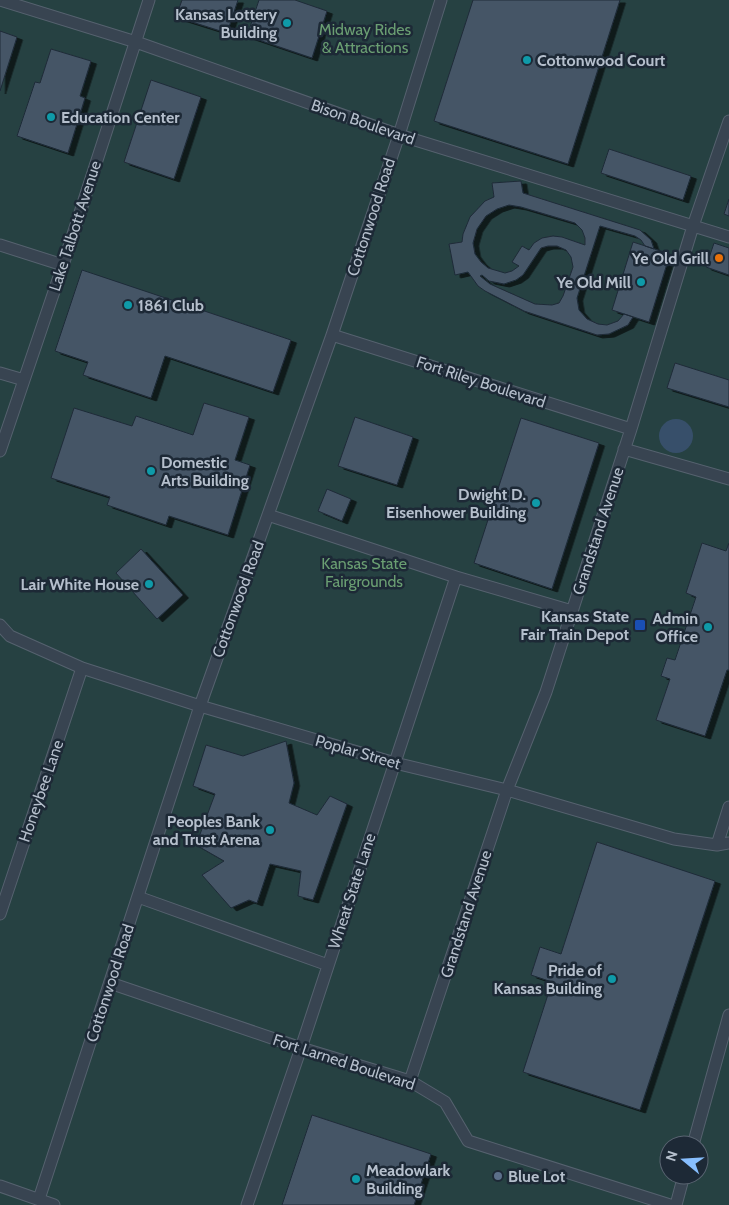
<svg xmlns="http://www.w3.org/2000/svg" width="729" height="1205" viewBox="0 0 729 1205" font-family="Cabin,sans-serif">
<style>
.green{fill:#264142;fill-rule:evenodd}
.water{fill:#374f6a}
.building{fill:#456;stroke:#1f2b38;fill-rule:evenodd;filter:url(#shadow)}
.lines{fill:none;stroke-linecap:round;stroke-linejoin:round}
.service-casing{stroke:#56626f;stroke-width:13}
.service{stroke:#384451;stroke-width:11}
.culture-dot{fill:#0f9aa8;stroke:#1d2936;stroke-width:2}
.food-dot{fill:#e8710a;stroke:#1d2936;stroke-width:2}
.transit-dot{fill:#1a4fb4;stroke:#1d2936;stroke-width:2}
.service-dot{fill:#5c6f8a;stroke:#1d2936;stroke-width:2}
.labels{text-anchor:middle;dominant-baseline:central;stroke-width:5;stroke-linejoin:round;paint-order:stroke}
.poi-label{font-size:16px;font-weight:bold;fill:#b5bfcc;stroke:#1d2936;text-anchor:end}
.park-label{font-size:16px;fill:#6a9e72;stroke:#1d2936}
.street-label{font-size:16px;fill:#b5bfcc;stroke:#1d2936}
</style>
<defs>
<filter id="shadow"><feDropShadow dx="5.5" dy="3" stdDeviation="0" flood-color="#0009"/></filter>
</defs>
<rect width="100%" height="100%" fill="#243342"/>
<path class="green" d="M0,0H729V1205H0ZM669,1145H699V1175H669Z"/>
<path class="water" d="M659 436a17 17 0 1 1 34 0a17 17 0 1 1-34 0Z"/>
<path class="building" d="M182,0H238L227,33L176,17Z
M259,0H295L327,11L312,58L247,36Z
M473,0H620L568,164L434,121Z
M0,31L17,37L0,91Z
M51,49L91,61L80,96L85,98L68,153L17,136L35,82L40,83Z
M151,80L201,97L174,179L124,162Z
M609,149L691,176L683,200L601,173Z
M521,181L523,193L640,230L651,240L654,249L645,246L641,240L635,236L600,226L577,298L579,310L587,319L598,324L607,325L618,321L624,314L633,317L628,325L609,334L597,335L524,311L485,291L478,286L468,272L455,275L449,244L462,242L463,234L470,217L485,201L494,197L492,183ZM509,205L521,207L575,223L582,230L585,238V245L562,237L553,236L542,238L534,243L529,250L522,246L512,262L519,266L512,271L505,273L488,268L481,262L475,254L473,243L477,229L486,216L497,209ZM548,246H557L566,250L571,257L573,267L563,296L559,303L552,305L535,304L490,284L480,276L482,275L489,281L504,284L516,280L523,275L541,248Z
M729,199V216L724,214Z
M633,242L670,254L649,322L612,310Z
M714,243L729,248V275L706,267Z
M82,270L291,340L273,392L165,356L151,398L83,375L88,362L55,351Z
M675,363L729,380V407L667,388Z
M204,403L249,417L235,460L250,465L228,535L169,516L166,525L107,505L110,497L51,478L74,408L132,426L136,416L193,435Z
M355,417L413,437L397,485L338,466Z
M521,418L599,443L552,589L474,563Z
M327,489L351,499L342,521L318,511Z
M702,543L726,551L729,543V670H727L705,736L656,720L670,679L661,676L667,658L675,660L696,597L686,593Z
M141,549L183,595L157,619L116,573Z
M286,741L294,783L289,803L317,815L330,796L347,804L313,900L298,896L301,871L270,864L257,903L249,900L231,908L202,875L224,861L196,845L215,794L193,786L206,745L243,756Z
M597,842L715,881L640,1110L523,1072L552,982L531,975L540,947L561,954Z
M312,1115L431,1154L414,1205H282Z"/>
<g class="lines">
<defs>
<path id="service" d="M0,0L136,42L399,135L729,237
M0,245L63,265
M332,335L631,429
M0,373L24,380
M624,449L729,479
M0,451L63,265L149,0
M268,515L456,577L572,611
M0,625L10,636L82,668L200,706L395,763L507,790L674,839L717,845L729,843
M717,845L729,807
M138,897L328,965
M0,914L82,668
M110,983L301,1048L410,1081L445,1102L468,1141L670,1205
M410,1081L507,790L546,692L631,429L693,226L729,121
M693,1145L729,1015
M0,1186L54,1205
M39,1199L200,706L332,335L399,135L441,0
M247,1205L301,1048L456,577
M676,1205L684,1175"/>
</defs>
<use href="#service" class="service-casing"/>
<use href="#service" class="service"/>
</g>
<g class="culture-dot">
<circle cx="287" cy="23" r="5"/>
<circle cx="527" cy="60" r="5"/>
<circle cx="51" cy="117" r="5"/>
<circle cx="641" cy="282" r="5"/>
<circle cx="128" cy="305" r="5"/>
<circle cx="151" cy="471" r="5"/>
<circle cx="536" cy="503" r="5"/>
<circle cx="149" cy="584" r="5"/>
<circle cx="708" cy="627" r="5"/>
<circle cx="270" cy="830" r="5"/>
<circle cx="612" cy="979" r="5"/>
<circle cx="356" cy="1179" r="5"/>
</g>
<circle class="food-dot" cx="719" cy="258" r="5"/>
<rect class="transit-dot" x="634" y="619" width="12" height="12" rx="2.5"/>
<circle class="service-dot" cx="498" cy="1176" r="5"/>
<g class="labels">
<g class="poi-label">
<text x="277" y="14">Kansas Lottery<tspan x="277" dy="18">Building</tspan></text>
<text x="537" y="60" text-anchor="start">Cottonwood Court</text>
<text x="61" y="117" text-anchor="start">Education Center</text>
<text x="709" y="258">Ye Old Grill</text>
<text x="631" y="282">Ye Old Mill</text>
<text x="138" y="305" text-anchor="start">1861 Club</text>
<text x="161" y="462" text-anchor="start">Domestic<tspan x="161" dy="18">Arts Building</tspan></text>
<text x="526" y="494">Dwight D.<tspan x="526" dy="18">Eisenhower Building</tspan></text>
<text x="139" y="584">Lair White House</text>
<text x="629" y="616">Kansas State<tspan x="629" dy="18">Fair Train Depot</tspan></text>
<text x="698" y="618">Admin<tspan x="698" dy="18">Office</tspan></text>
<text x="260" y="821">Peoples Bank<tspan x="260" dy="18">and Trust Arena</tspan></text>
<text x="602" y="970">Pride of<tspan x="602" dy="18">Kansas Building</tspan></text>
<text x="366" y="1170" text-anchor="start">Meadowlark<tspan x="366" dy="18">Building</tspan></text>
<text x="508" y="1176" text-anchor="start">Blue Lot</text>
</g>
<g class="park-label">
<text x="365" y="29">Midway Rides<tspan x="365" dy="18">&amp; Attractions</tspan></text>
<text x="364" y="563">Kansas State<tspan x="364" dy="18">Fairgrounds</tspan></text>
</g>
<g class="street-label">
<text transform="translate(363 122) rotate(19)">Bison Boulevard</text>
<text transform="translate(371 217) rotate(-72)">Cottonwood Road</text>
<text transform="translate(75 226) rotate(-72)">Lake Talbott Avenue</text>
<text transform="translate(481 382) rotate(18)">Fort Riley Boulevard</text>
<text transform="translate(598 531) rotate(-72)">Grandstand Avenue</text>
<text transform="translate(238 599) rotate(-70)">Cottonwood Road</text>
<text transform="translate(358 752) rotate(16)">Poplar Street</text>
<text transform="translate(41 791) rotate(-71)">Honeybee Lane</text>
<text transform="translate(352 891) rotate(-72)">Wheat State Lane</text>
<text transform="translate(466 914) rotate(-72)">Grandstand Avenue</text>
<text transform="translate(110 983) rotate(-72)">Cottonwood Road</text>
<text transform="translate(344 1062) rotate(18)">Fort Larned Boulevard</text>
</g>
</g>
<g transform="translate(684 1160) rotate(288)"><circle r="24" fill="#1d2936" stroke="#5a6572"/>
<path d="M0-4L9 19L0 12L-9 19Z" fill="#87befe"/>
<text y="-8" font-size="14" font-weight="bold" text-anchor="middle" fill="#b5bfcc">N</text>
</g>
</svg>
